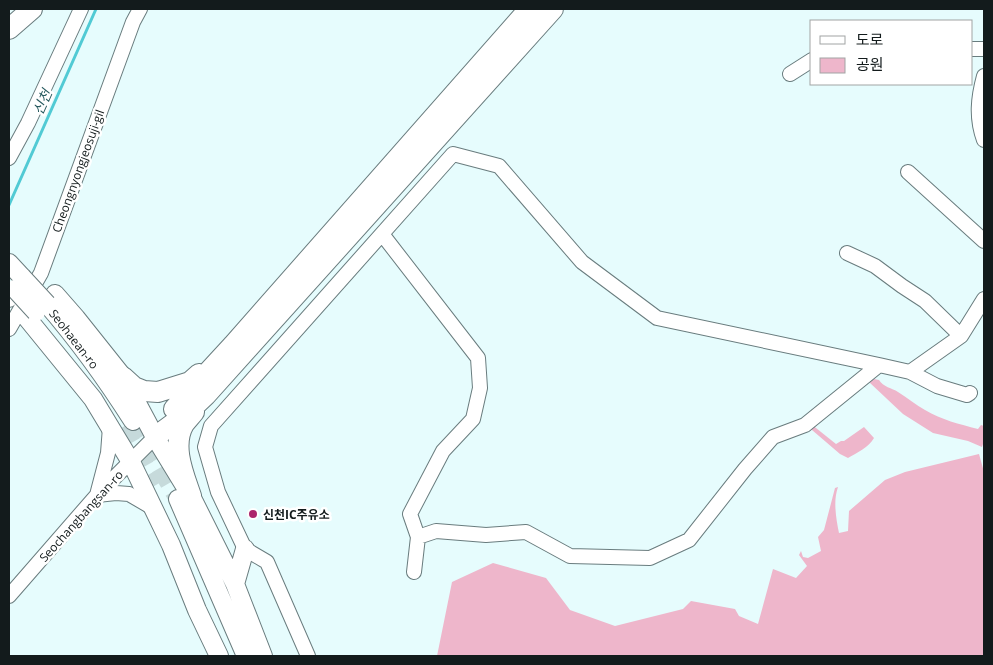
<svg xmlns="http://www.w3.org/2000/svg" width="993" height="665" viewBox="0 0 993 665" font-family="'Open Sans','Noto Sans KR',sans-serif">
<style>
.green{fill:#eeb6cb}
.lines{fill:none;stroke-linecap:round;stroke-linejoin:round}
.stream{stroke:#51cad4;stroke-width:3}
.major-tunnel{stroke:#c6dadb;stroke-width:18;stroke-dasharray:18 9;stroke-linecap:butt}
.minor-casing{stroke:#697c7e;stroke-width:16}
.major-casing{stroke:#697c7e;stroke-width:20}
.highway-casing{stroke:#697c7e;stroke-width:22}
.minor{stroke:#fff;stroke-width:14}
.major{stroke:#fff;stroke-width:18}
.highway{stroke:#fff;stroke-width:20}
.major-bridge-casing{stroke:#697c7e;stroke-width:20;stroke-linecap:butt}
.major-bridge{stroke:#fff;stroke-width:18}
.poi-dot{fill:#ab246b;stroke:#fff;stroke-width:2}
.labels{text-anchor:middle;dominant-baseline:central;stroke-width:5;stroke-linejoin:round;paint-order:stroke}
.street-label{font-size:12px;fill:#131b1c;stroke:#fff}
.poi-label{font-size:12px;font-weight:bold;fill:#131b1c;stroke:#fff;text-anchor:start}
.water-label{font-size:14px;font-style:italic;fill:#26595e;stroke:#fff}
</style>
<rect width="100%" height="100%" fill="#e6fcfd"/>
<path class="green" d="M874,379L879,380C883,387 892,388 898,392C908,398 916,405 925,410C942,420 959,424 978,429L981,425L984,426V441L982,447L968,441L933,433L903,414L869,382Z
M811,424L836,444L841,441H844L864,427L874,438C869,447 857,453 848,458L840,454L812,430L810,427Z
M979,454L984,472V656H437L452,582L493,563L546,578L570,610L615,626L683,609L691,601L735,609L739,616L758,624L773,569L796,578L807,566L799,555L801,551L803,557L808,558L821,551L818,537L824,530L835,488L838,487C833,501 836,518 839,533L848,531L849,511L885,480L905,472Z"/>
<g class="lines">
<path class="stream" d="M9,205L96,9"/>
<path class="major-tunnel" d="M133,421L178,499
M123,427L156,485"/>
<defs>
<path id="minor" d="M972,49H984
M790,74L812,60
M984,76C978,98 976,118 984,140
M9,158L28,123L81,9
M908,172L984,241
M382,234L478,358L480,388L473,419L443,451L410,514L418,537L414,572
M847,253L875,266L902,286L925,301L961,336
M9,329L41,273L133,22L140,9
M910,372L961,336L984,299
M110,427L108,453L97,495L116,493L129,494L153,508
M418,537L436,531L486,535L526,532L570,556L650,558L689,540L745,469L773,437L805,425L879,365L910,372L937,386L967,395L970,393
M9,596L97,495L155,437
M308,656L267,562L245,549L218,492L205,447L211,426L453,154L499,166L582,262L657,318L879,365"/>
<path id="major" d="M9,263L22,277
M55,294L76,318L123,377L155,437L191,496L235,584L263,656
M9,297V298
M47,304C79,341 107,380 133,421
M27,318L93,399L131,462L171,545L197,610L219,656
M178,499L246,656
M235,584L245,549"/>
<path id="highway" d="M9,29L32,9
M123,377L134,387L144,391L158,392L190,382L199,374
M174,409L233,345L529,9
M155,437L186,414L206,395L553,9
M191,496C184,475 171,446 184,424C187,420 191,416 194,412"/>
</defs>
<use href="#minor" class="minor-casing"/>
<use href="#major" class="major-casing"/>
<use href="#highway" class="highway-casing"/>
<use href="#minor" class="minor"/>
<use href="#major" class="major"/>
<use href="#highway" class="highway"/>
<defs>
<path id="major-bridge" d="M22,277L47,304
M15,289L36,312"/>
</defs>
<use href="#major-bridge" class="major-bridge-casing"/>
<use href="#major-bridge" class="major-bridge"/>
</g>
<circle class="poi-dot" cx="253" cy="514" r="5"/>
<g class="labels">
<g class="street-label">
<text transform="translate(78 171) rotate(-70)">Cheongnyongjeosuji-gil</text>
<text transform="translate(74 339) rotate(52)">Seohaean-ro</text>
<text transform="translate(81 516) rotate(-48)">Seochangbangsan-ro</text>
</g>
<g class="poi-label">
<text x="263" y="514">신천IC주유소</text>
</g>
<g class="water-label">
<text transform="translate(42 102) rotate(-66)">신천</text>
</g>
</g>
<rect width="993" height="665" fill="none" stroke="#131b1c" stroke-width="20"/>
<rect x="810" y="20" width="162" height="65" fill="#ffffff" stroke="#a1a4a4"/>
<rect x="820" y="36" width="25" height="8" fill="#ffffff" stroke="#a1a4a4"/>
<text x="856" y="45" font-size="15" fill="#131b1c">도로</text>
<rect x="820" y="58" width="25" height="15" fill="#eeb6cb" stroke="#a1a4a4"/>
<text x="856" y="70" font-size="15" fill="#131b1c">공원</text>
</svg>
